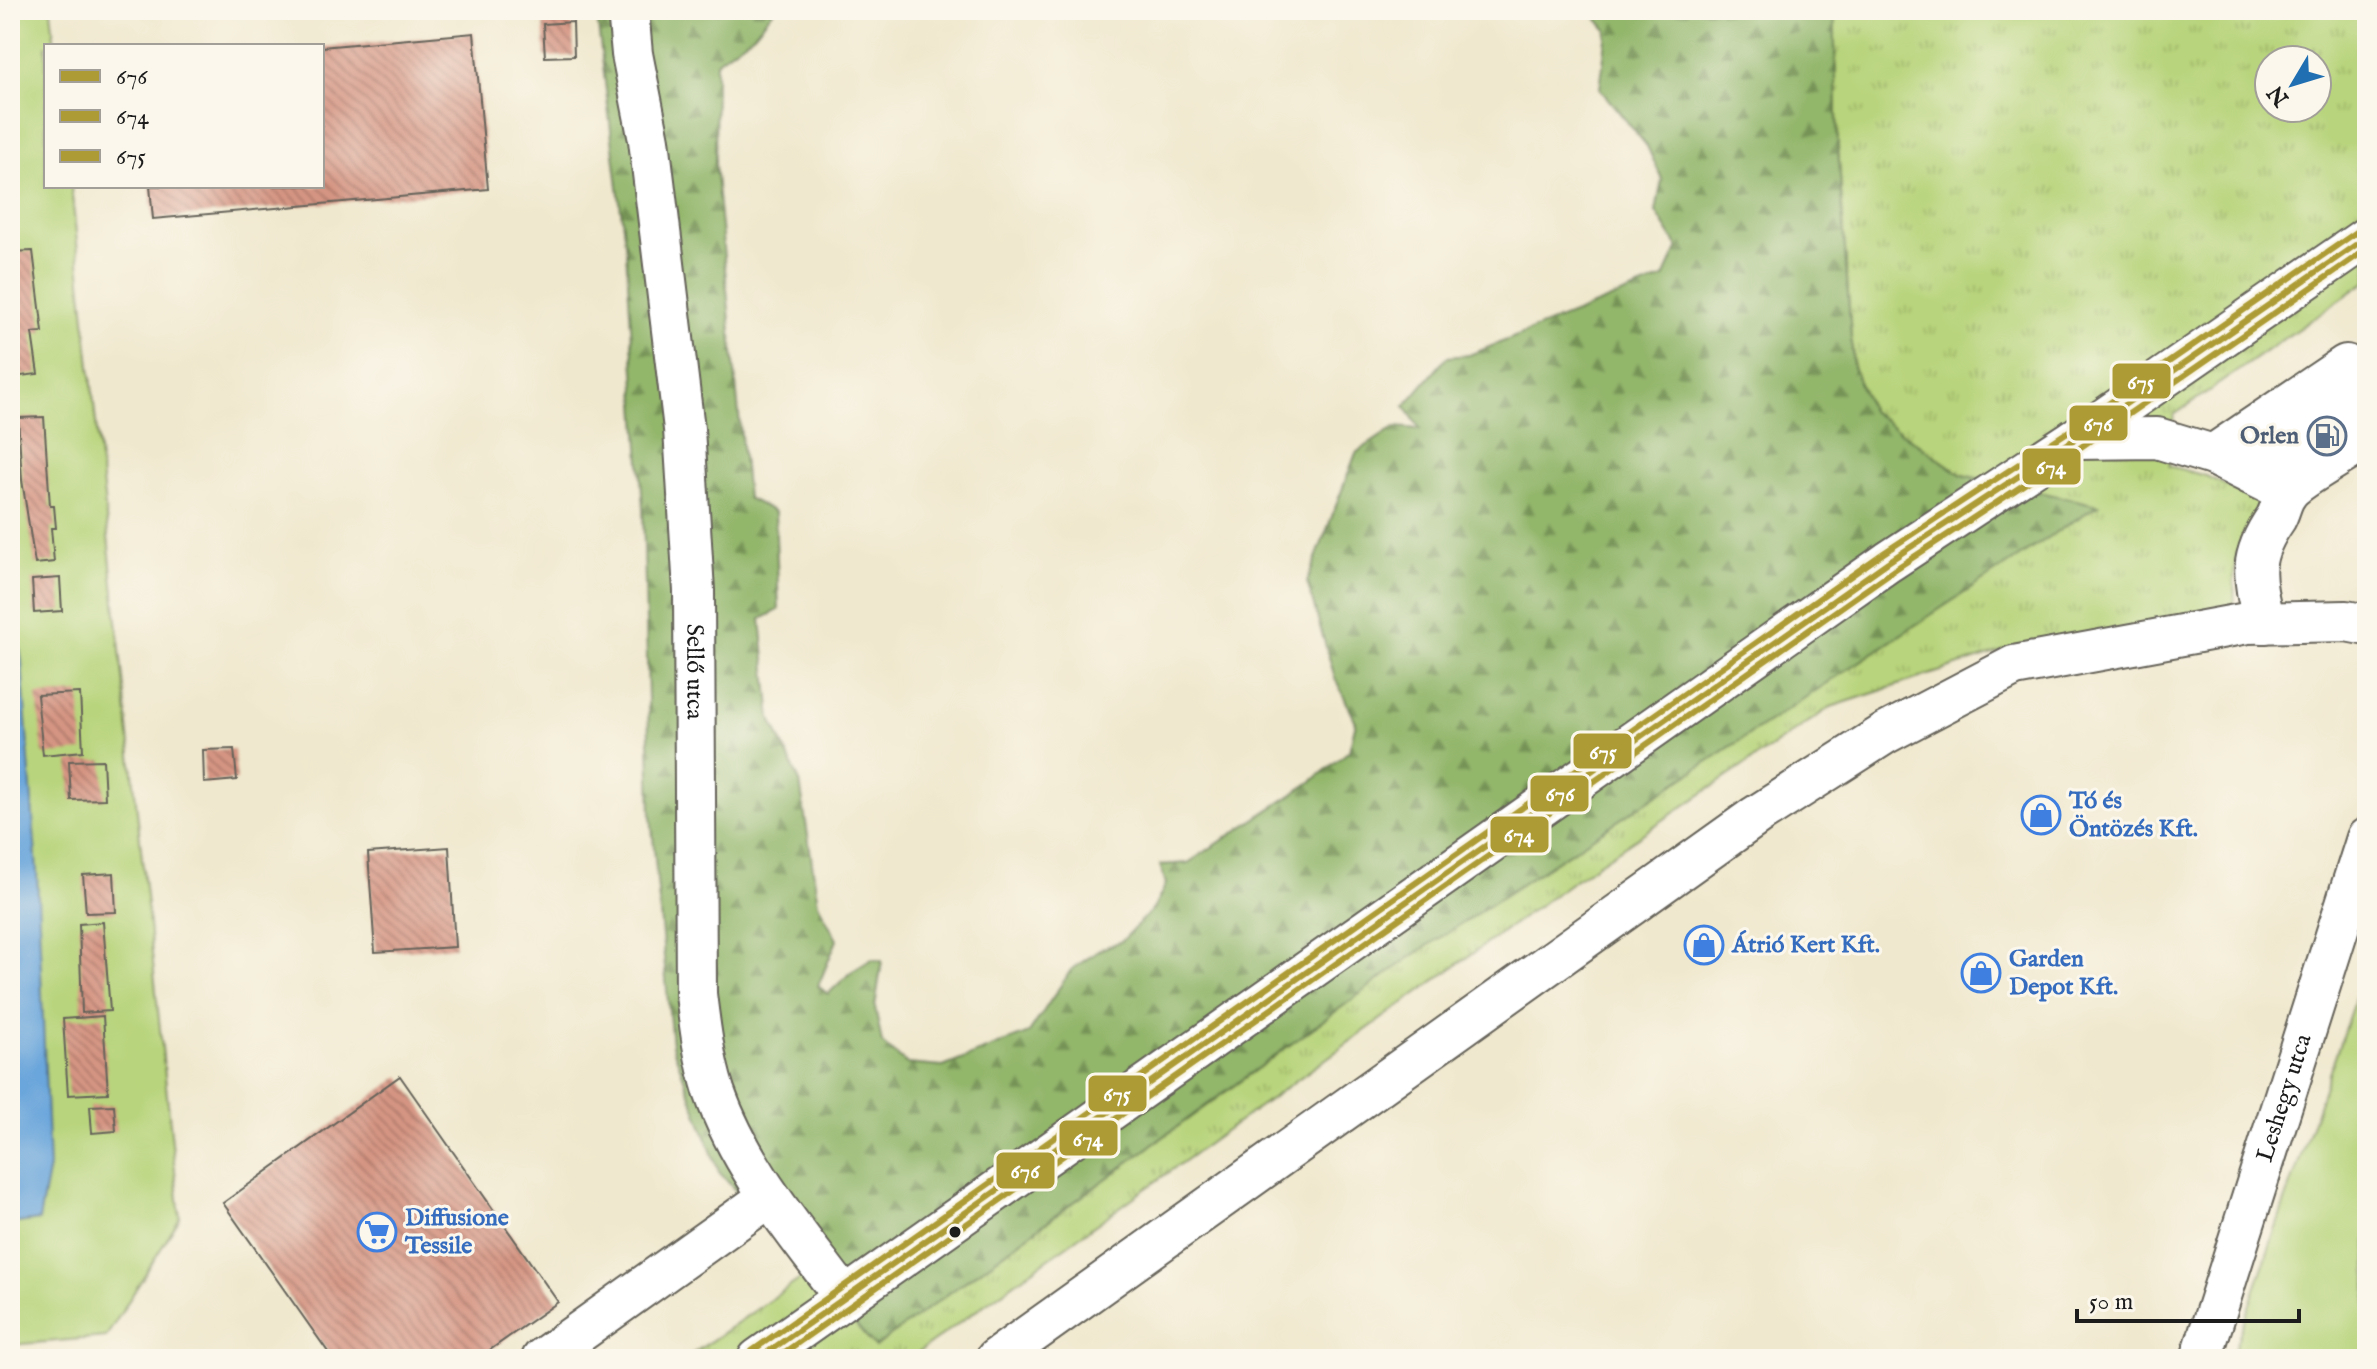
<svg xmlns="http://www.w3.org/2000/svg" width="2377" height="1369" viewBox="0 0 2377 1369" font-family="'IM FELL English',serif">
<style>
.grass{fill:url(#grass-tufts);stroke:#6a784c;stroke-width:2;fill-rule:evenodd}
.forest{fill:url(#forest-firs);stroke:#576944;stroke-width:2}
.garden{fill:#b8d47b;stroke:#6a784c;stroke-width:2}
.water{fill:#6aa6db;stroke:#43617c;stroke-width:2}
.building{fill:url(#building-back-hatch)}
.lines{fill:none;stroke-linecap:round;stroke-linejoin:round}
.minor-casing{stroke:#66635a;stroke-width:44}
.minor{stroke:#fff;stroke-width:40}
.bus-1-casing{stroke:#fbf7ec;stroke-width:12}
.bus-2-casing{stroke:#fbf7ec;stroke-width:12}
.bus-3-casing{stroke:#fbf7ec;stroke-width:12}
.bus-1{stroke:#ad9c35;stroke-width:6}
.bus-2{stroke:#ad9c35;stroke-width:6}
.bus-3{stroke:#ad9c35;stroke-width:6}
.bus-dot{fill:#1c1c1c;stroke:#fbf7ec;stroke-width:3}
.labels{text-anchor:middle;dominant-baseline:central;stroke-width:6;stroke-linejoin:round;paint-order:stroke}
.service-label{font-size:24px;font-weight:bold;fill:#4e5e75;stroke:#fbf7ec;text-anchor:end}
.street-label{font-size:24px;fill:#1c1c1c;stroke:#fbf7ec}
.shop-label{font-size:24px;font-weight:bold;fill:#366cbe;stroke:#fbf7ec;text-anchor:start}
.line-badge{stroke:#fbf7ec;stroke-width:3}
.badge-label{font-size:22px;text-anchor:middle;font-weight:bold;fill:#fff}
</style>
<defs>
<pattern id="grass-tufts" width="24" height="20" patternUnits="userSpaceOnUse" patternTransform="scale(2)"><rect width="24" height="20" fill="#b8d47b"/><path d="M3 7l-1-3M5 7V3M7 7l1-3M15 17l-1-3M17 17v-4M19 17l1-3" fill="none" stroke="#9eb56a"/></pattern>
<pattern id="forest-firs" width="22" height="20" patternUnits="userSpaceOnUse" patternTransform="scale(2)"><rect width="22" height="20" fill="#92b66b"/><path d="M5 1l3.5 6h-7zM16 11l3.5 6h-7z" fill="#769357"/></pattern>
<pattern id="building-back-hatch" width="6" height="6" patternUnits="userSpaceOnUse" patternTransform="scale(2)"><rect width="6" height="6" fill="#d69583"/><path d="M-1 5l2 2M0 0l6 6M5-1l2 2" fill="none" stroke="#ad796a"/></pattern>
</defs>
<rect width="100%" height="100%" fill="#fbf7ec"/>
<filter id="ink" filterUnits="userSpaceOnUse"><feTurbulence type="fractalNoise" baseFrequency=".0125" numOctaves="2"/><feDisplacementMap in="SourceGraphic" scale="16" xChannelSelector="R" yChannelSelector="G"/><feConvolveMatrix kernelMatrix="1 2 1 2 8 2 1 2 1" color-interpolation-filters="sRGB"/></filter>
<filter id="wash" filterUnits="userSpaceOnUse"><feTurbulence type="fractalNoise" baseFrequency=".006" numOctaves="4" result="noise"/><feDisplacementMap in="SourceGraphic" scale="32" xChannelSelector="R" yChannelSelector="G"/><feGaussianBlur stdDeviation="1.8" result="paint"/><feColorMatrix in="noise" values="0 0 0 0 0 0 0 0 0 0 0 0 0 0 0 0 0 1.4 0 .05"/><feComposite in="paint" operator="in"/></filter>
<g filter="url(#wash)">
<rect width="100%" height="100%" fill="#f0e8ce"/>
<path class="grass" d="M1834,10H2367V281L2174,415L2169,466L2206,476L2263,503C2232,547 2233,560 2235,613L2033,641L1831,707L1580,876L909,1359H685L809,1273L875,1347L1409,958L2097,505L1962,475L1871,411L1853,367L1838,147ZM2269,60H2317V108H2269Z"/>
<path class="forest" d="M596,10H774L754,34L716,62L715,164L747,498L775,512L779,610L761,619L771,719L800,782L818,903L837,940L818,986L828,994L851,972L872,959L882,961L875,1007L882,1043L907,1064L943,1067L1029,1033L1071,970L1101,949L1122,941L1154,908L1166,884L1160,865L1188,863L1311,782L1349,751L1356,722L1335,678L1307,582L1356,453L1395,427L1420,429L1405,406L1447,357L1469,355L1664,278L1678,247L1656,212L1662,179L1647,146L1600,89L1607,30L1590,10H1834L1838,147L1853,367L1871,411L1962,475L2098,505L1409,958L875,1347L719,1172L672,1045L651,815L643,508L626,251Z"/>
<path class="garden" d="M10,10H51L55,46H46V186H71L180,1218L106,1337L10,1345Z
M2367,963V1359H2231L2364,972Z"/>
<path class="water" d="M10,585L22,662L37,871L49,1167L39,1220L10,1224Z"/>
<g id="blocks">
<path class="building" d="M573,22L574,56L545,57L543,24Z
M474,33L488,189L153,219L150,186H322V47Z
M33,251L43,332L32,333L38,374L13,377L10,252Z
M44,417L50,506H54L56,528H51L54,562L35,564L22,480L18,418Z
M60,578L62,611L34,613L32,580Z
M80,693L83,751L43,755L37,695Z
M234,749L237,780L204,783L203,750Z
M103,760L105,799L71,800L69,761Z
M449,847L455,947L375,952L368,853Z
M114,873L116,912L86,913L83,875Z
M103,922L110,1011L82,1013L79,924Z
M103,1016L108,1093L68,1095L63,1019Z
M400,1076L558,1302L477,1359H333L223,1203Z
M114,1105L116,1131L92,1133L90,1106Z"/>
</g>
</g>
<g filter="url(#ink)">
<use href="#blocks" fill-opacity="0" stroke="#66635a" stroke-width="2"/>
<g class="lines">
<defs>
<g id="minor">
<path id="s1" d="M628,10L632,54L649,140L684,429L694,591L696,994C700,1027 704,1059 714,1091C741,1169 797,1233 845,1298"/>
<path d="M2075,439L2157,438L2213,455L2287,492"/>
<path d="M2213,455L2346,365L2367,396"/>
<path d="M2251,474L2367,398"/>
<path d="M2264,623C2253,577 2248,558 2276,518C2280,511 2281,502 2286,495C2293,482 2351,449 2367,439"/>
<path d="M542,1359L769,1197"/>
<path d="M758,1359L1888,562L2075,439L2367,237"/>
<path d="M996,1359L1756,816L1886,733L2014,666L2247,623L2346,621L2367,625"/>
<path id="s2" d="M2201,1359L2367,838"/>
</g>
</defs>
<use href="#minor" class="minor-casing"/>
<use href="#minor" class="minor"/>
<defs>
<path id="bus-1" d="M758,1359L1888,562L2075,439L2367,237"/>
<path id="bus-2" d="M775,1359L1894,570L2081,447L2367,249"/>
<path id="bus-3" d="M752,1351L1882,554L2069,431L2361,229"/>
</defs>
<use href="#bus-1" class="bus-1-casing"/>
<use href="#bus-2" class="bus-2-casing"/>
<use href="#bus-3" class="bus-3-casing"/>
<use href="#bus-1" class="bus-1"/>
<use href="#bus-2" class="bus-2"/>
<use href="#bus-3" class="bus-3"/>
</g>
</g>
<defs>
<symbol id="fuel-ring" viewBox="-11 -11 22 22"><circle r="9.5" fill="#fbf7ec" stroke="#5c6f8a" stroke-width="1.5"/><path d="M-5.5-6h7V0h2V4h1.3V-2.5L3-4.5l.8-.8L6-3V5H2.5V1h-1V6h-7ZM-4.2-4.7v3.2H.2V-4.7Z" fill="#5c6f8a"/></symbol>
<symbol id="shop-ring" viewBox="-11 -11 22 22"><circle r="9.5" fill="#fbf7ec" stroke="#3f7fe0" stroke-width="1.5"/><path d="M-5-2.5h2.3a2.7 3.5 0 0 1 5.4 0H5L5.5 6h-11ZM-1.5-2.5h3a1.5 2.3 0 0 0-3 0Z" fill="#3f7fe0"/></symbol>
<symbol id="supermarket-ring" viewBox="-11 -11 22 22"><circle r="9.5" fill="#fbf7ec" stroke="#3f7fe0" stroke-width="1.5"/><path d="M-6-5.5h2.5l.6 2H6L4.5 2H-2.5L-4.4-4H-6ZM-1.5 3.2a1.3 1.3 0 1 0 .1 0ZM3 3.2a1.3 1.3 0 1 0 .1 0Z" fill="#3f7fe0"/></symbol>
</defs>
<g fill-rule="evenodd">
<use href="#fuel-ring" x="2305" y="414" width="44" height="44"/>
<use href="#shop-ring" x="2019" y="793" width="44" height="44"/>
<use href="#shop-ring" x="1682" y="923" width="44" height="44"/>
<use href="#shop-ring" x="1959" y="951" width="44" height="44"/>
<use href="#supermarket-ring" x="355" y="1210" width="44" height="44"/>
</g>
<circle class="bus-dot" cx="955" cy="1232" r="7"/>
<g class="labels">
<g class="service-label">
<text x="2299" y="436">Orlen</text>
</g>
<g class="street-label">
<text stroke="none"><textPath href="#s1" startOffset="666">Sellő utca</textPath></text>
<text stroke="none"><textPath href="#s2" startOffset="274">Leshegy utca</textPath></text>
</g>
<g class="shop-label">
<text x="2069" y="801">Tó és<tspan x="2069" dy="28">Öntözés Kft.</tspan></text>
<text x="1732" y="945">Átrió Kert Kft.</text>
<text x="2009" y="959">Garden<tspan x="2009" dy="28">Depot Kft.</tspan></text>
<text x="405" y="1218">Diffusione<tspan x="405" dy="28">Tessile</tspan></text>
</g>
</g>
<g class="line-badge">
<rect x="2111" y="362" width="61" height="38" rx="8" fill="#ad9c35"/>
<rect x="2068" y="404" width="61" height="38" rx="8" fill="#ad9c35"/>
<rect x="2021" y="447" width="61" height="39" rx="8" fill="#ad9c35"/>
<rect x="1572" y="732" width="61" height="38" rx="8" fill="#ad9c35"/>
<rect x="1529" y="774" width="61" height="39" rx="8" fill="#ad9c35"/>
<rect x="1489" y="815" width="61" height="39" rx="8" fill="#ad9c35"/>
<rect x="1087" y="1074" width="61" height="39" rx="8" fill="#ad9c35"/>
<rect x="1058" y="1119" width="61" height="38" rx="8" fill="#ad9c35"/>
<rect x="995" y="1151" width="61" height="39" rx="8" fill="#ad9c35"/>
</g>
<g class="badge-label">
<text x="2141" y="389">675</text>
<text x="2098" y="431">676</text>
<text x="2051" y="474">674</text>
<text x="1603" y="759">675</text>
<text x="1560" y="801">676</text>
<text x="1519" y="842">674</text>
<text x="1117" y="1101">675</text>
<text x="1088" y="1146">674</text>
<text x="1025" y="1178">676</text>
</g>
<rect width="2377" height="1369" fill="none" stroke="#fbf7ec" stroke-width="40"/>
<rect x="44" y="44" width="280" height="144" fill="#fbf7ec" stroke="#a29f99" stroke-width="2"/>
<rect x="60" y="70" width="40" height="12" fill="#ad9c35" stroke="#a29f99" stroke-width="2"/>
<text x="116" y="84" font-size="24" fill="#1c1c1c">676</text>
<rect x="60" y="110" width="40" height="12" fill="#ad9c35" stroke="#a29f99" stroke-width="2"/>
<text x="116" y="124" font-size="24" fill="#1c1c1c">674</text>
<rect x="60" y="150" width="40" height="12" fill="#ad9c35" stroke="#a29f99" stroke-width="2"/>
<text x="116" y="164" font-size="24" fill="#1c1c1c">675</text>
<g transform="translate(2293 84) rotate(232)"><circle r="38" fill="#fbf7ec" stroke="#a29f99" stroke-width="2"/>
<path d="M0-6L14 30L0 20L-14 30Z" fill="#1f6fb2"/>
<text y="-12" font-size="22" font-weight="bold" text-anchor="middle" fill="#1c1c1c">N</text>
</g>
<path d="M2077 1309v12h222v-12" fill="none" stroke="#1c1c1c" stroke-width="4"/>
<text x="2089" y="1309" font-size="24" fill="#1c1c1c" stroke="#fbf7ec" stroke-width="6" paint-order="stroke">50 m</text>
</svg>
